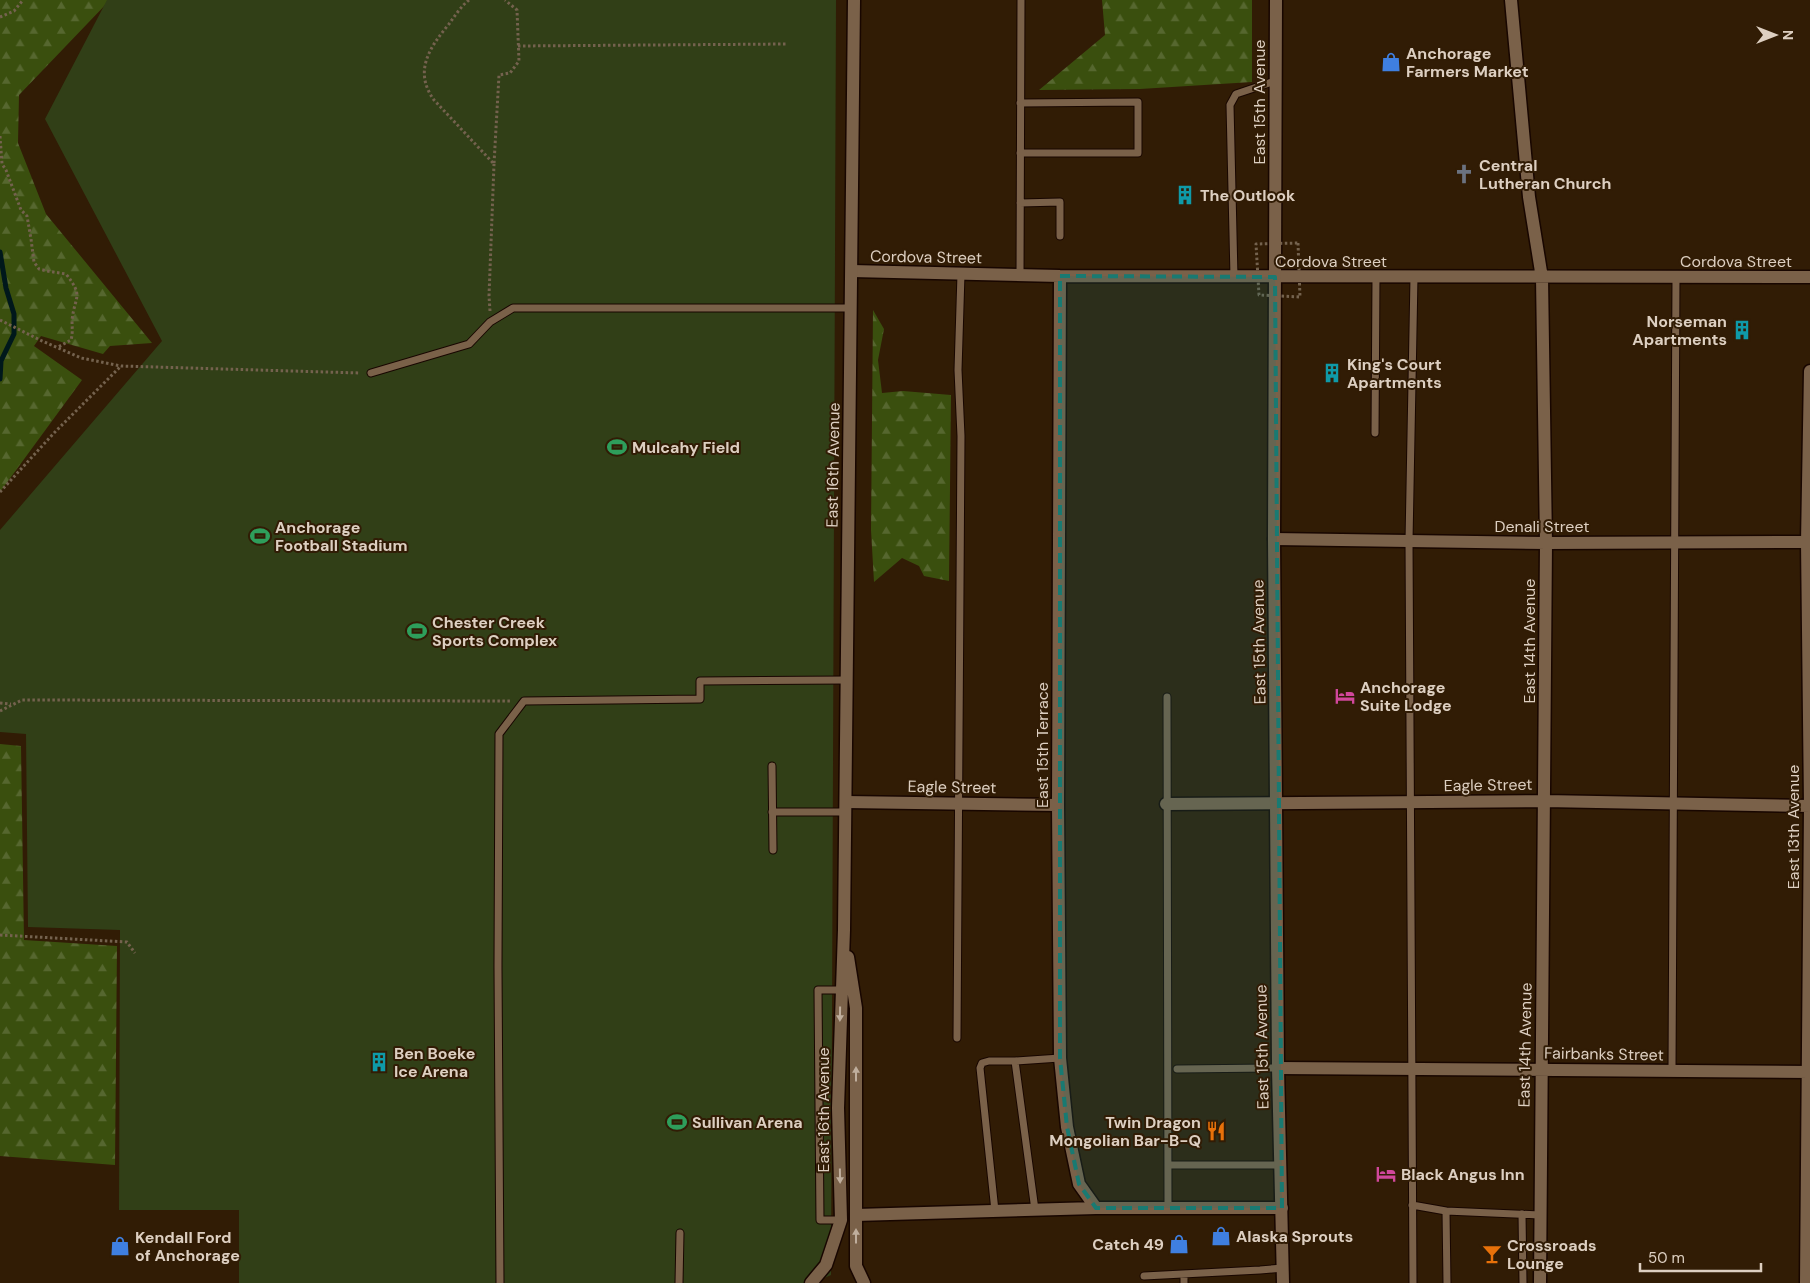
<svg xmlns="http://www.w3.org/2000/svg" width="1810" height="1283" viewBox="0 0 1810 1283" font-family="'DM Sans',sans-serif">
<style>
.forest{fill:url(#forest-firs)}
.pitch{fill:#313f17}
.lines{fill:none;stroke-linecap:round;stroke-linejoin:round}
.stream{stroke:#00181b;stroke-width:5}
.lane-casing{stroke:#180600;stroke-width:9}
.street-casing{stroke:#180600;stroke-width:15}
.secondary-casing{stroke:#180600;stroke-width:15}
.path{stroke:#74624e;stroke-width:3;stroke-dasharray:2.5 2.5;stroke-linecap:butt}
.lane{stroke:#7a6149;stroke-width:7}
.street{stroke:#7a6149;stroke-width:12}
.secondary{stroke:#7a6149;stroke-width:12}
.oneway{fill:#bfae9d}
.marked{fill:#197a72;fill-opacity:0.2;stroke:#197a72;stroke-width:4;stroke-dasharray:10 6;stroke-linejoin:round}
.labels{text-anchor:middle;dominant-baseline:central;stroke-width:4;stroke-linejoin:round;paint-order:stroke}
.poi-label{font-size:16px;font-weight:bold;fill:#ddcfc1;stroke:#311c05;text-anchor:start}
.street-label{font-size:16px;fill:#ddcfc1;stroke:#311c05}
</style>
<defs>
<pattern id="forest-firs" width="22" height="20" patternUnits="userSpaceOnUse" patternTransform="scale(1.25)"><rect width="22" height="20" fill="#3a4f0e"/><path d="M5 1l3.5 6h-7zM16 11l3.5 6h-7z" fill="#56672f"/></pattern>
</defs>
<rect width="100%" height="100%" fill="#311c05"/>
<path class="forest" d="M0,0H110L19,95L18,143L46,214L152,343L110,346L103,354L41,336L34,346L82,380L0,492Z
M1102,0H1252V82L1140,89L1039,90L1105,35Z
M873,310L884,329L878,360L882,393L903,391L951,395L949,581L924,576L919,566L902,558L874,582L871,530Z
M0,744L21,746L24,940L117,946L115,1165L0,1156Z"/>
<path class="pitch" d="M107,0H836L831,1275L813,1283H239V1210H119L120,930L28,927L26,734L0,732V530L162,341L45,119Z"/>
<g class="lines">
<path class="stream" d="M0,252L6,288L14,314V334L1,361L0,379"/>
<defs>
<path id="lane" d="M1020,153H1138V102L1020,103
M1020,203L1060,202V236
M1020,276L1021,0
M1234,277L1230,105L1236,94L1275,81
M371,373L469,344L490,322L513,308H850
M1375,433L1376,277
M1167,697L1168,1208
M772,766L773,850
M772,812H846
M957,1038L961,436L958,370L961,274
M1015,1061L1060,1058
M1177,1069L1278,1068
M1672,1070L1676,277
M1168,1165H1280
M1412,1205L1446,1211
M995,1211L980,1068L982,1063L989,1061H1015L1035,1210
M1522,1214L1523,1283
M841,1220H820L818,990H841
M1184,1274V1283
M1144,1276L1260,1270L1283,1268
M500,1283L498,967L499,734L524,701L700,699V681L847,680
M679,1283L680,1233
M1413,1283L1409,541L1414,277
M1447,1283L1446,1211L1540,1215"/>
<path id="street" d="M1511,0L1529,197L1542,278L1546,543L1540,1283
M852,271L1060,276L1810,277
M1060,276L1058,805L1060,1058L1067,1127L1079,1184L1096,1208
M1274,539L1546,543L1810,542
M846,802L1058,805
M1166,804L1545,801L1810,806
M1278,1068L1810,1072
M856,1215L1096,1208H1282
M1806,1283L1810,806L1807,542L1810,371"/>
<path id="secondary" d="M1276,0L1274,539L1278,1068L1283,1283
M848,957L856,1008V1266L864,1283
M811,1283L826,1265L841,1220L838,1108L844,930L854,0"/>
</defs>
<use href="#lane" class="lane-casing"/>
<use href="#street" class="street-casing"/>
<use href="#secondary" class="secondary-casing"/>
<path class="path" d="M469,0C461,6 455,16 449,24C430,47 413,71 434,100L494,164L499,75L510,73L519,61L517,10L505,0
M0,17L14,11L23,0
M518,46L786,44
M0,136L2,164L6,170L21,210L27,216L31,239L34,262L39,269L47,271L66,274C84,297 75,295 72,320C72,327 73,333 71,340L58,347
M1298,243L1300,297L1259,295L1256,244Z
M490,311L489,296L494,164
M0,320L42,341L81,358L121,366L360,373
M0,492L54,433L121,366
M0,703L11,704
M0,711L22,700L512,701
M0,935L127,942L135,953"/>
<use href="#lane" class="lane"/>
<use href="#street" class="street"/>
<use href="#secondary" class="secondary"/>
</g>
<defs><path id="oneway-solid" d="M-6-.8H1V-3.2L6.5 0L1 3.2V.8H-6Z" transform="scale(1.25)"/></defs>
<g class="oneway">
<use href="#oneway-solid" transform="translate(840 1014) rotate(91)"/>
<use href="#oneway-solid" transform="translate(856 1074) rotate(-90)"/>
<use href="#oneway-solid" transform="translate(840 1176) rotate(89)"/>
<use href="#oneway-solid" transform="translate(856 1236) rotate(-90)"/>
</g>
<path class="marked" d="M1060,276L1275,277L1282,1208H1096L1079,1184L1067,1127L1060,1058Z"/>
<defs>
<symbol id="shop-bare" viewBox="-9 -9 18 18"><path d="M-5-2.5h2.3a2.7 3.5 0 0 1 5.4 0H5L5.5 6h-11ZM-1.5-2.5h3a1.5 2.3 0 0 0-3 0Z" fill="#3f7fe0" stroke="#311c05" stroke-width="2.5" paint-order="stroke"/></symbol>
<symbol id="church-bare" viewBox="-9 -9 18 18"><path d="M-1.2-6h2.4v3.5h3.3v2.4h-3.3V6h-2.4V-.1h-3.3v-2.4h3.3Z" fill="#6b7280" stroke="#311c05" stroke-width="2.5" paint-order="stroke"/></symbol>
<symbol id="building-bare" viewBox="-9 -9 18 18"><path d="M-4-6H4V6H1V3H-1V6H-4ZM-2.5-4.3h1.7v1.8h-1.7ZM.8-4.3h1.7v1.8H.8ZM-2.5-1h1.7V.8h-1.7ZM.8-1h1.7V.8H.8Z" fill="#0f9aa8" stroke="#311c05" stroke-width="2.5" paint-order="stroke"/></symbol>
<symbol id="stadium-bare" viewBox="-9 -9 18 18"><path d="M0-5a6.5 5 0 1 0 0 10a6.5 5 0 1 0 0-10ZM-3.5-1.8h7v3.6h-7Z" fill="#2e9e5b" stroke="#311c05" stroke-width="2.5" paint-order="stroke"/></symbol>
<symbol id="hotel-bare" viewBox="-9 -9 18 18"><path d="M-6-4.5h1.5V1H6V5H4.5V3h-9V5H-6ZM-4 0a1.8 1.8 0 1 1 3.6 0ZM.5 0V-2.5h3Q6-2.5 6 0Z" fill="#d1479c" stroke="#311c05" stroke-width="2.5" paint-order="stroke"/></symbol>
<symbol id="restaurant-bare" viewBox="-9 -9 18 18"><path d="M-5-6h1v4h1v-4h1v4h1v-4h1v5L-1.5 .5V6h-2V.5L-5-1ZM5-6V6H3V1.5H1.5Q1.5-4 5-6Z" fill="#e8710a" stroke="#311c05" stroke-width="2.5" paint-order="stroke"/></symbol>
<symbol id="bar-bare" viewBox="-9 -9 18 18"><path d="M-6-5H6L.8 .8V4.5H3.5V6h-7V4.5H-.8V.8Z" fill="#e8710a" stroke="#311c05" stroke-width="2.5" paint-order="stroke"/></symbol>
</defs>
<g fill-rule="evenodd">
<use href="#shop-bare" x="1377" y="48" width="28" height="28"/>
<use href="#church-bare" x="1450" y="160" width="28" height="28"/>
<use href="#building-bare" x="1171" y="181" width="28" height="28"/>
<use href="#building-bare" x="1728" y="316" width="28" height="28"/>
<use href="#building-bare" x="1318" y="359" width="28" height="28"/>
<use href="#stadium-bare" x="603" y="433" width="28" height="28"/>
<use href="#stadium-bare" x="246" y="522" width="28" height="28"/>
<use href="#stadium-bare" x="403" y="617" width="28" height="28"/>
<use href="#hotel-bare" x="1331" y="682" width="28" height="28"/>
<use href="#building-bare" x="365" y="1048" width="28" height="28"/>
<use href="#stadium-bare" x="663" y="1108" width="28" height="28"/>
<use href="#restaurant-bare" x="1202" y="1117" width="28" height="28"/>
<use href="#hotel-bare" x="1372" y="1160" width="28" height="28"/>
<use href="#shop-bare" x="1207" y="1222" width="28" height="28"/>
<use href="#shop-bare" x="1165" y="1230" width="28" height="28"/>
<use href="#shop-bare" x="106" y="1232" width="28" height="28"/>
<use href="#bar-bare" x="1478" y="1240" width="28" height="28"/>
</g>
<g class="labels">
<g class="poi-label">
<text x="1406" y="53">Anchorage<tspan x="1406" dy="18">Farmers Market</tspan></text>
<text x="1479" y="165">Central<tspan x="1479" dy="18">Lutheran Church</tspan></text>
<text x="1200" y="195">The Outlook</text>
<text x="1727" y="321" text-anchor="end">Norseman<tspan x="1727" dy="18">Apartments</tspan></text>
<text x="1347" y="364">King's Court<tspan x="1347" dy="18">Apartments</tspan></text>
<text x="632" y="447">Mulcahy Field</text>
<text x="275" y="527">Anchorage<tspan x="275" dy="18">Football Stadium</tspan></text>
<text x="432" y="622">Chester Creek<tspan x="432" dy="18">Sports Complex</tspan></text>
<text x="1360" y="687">Anchorage<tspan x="1360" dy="18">Suite Lodge</tspan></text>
<text x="394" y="1053">Ben Boeke<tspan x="394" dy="18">Ice Arena</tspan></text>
<text x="692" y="1122">Sullivan Arena</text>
<text x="1201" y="1122" text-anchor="end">Twin Dragon<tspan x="1201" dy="18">Mongolian Bar-B-Q</tspan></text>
<text x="1401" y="1174">Black Angus Inn</text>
<text x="1236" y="1236">Alaska Sprouts</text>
<text x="135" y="1237">Kendall Ford<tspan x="135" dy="18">of Anchorage</tspan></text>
<text x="1164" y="1244" text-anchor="end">Catch 49</text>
<text x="1507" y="1245">Crossroads<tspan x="1507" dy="18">Lounge</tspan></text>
</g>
<g class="street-label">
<text transform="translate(1259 102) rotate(-90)">East 15th Avenue</text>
<text transform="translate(926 257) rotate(1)">Cordova Street</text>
<text x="1331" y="261">Cordova Street</text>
<text x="1736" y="261">Cordova Street</text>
<text transform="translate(833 465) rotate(-89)">East 16th Avenue</text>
<text x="1542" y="526">Denali Street</text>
<text transform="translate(1529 641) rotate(-90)">East 14th Avenue</text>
<text transform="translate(1259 642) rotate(-91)">East 15th Avenue</text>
<text transform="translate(1042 745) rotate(-90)">East 15th Terrace</text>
<text transform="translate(1488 785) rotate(-1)">Eagle Street</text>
<text transform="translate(952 787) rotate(1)">Eagle Street</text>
<text transform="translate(1793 827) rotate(-90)">East 13th Avenue</text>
<text transform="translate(1525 1045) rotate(-89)">East 14th Avenue</text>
<text transform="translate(1262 1047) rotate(-91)">East 15th Avenue</text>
<text transform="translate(1604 1054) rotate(1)">Fairbanks Street</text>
<text transform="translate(823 1110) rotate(-90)">East 16th Avenue</text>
</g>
</g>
<g transform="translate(1775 35) rotate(90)" stroke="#311c05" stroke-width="4" paint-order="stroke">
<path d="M0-4L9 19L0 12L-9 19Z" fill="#ddcfc1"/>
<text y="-8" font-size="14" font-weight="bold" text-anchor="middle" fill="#ddcfc1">N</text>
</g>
<path d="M1640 1263v8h121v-8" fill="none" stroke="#ddcfc1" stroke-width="2.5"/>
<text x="1648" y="1263" font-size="15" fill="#ddcfc1" stroke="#311c05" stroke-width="4" paint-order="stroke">50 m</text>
</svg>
